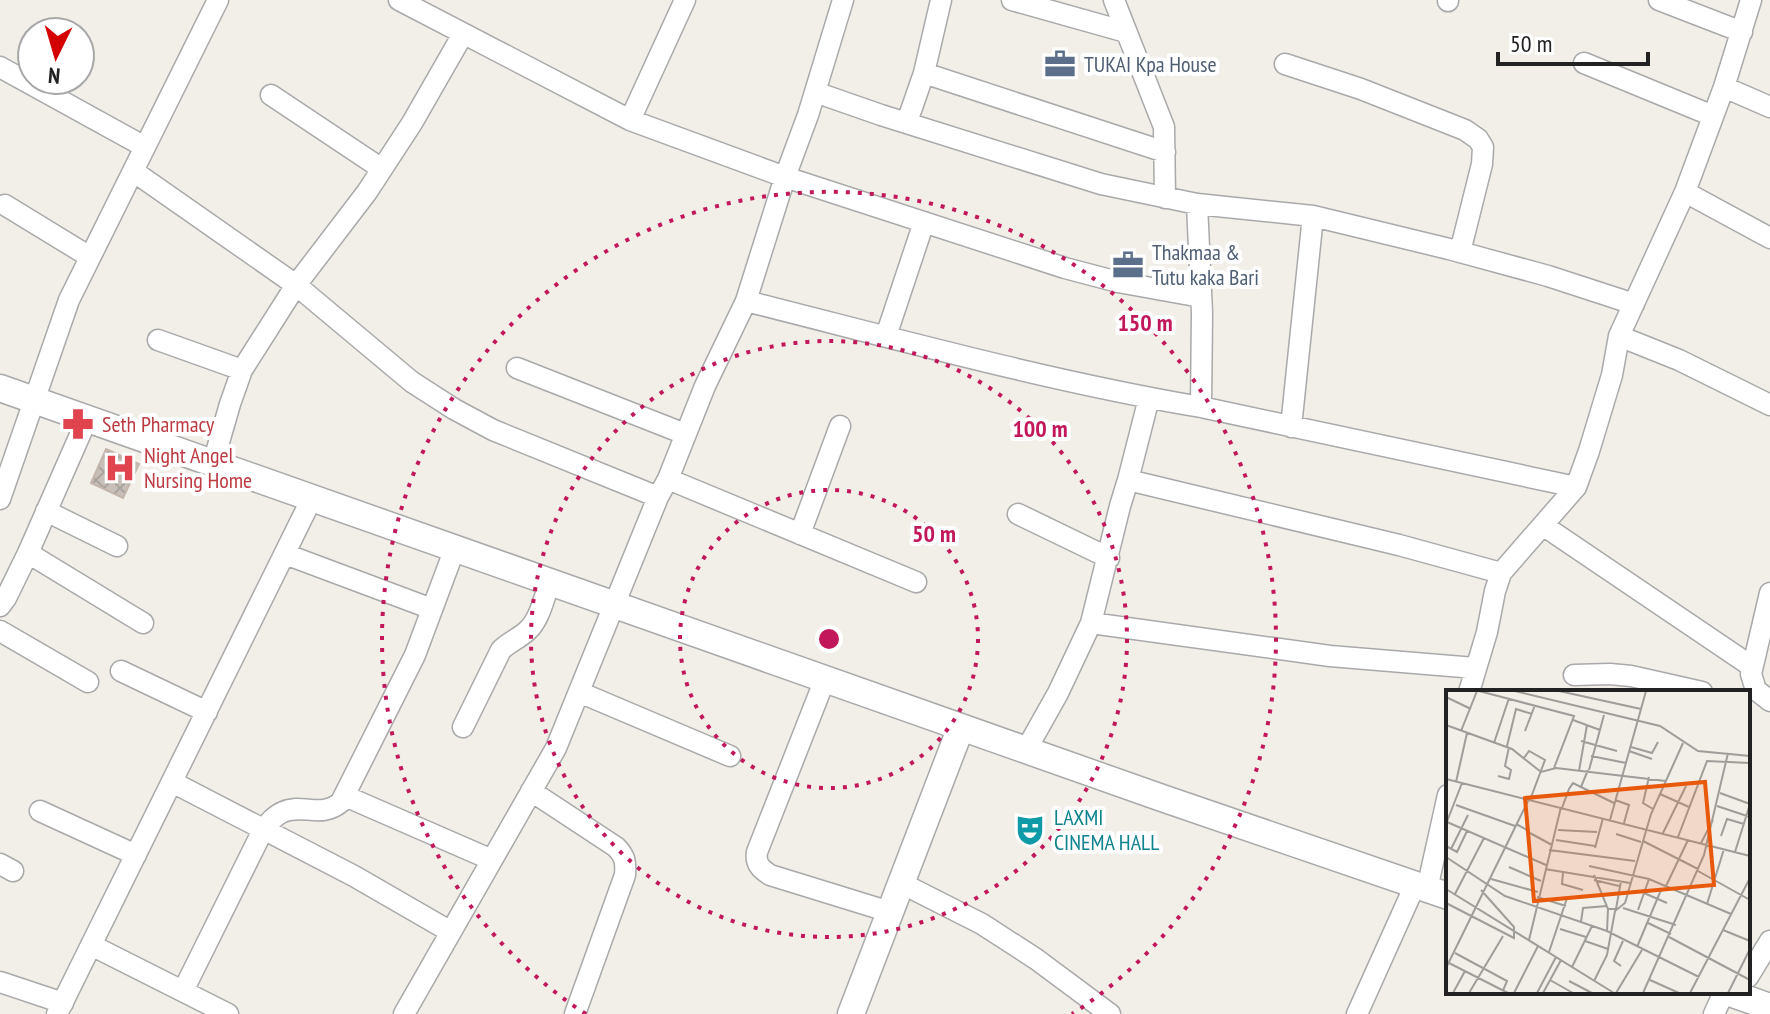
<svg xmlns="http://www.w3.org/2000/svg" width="1770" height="1014" viewBox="0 0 1770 1014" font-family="'PT Sans Narrow',sans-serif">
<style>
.building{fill:url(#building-cross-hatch);stroke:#c4b6ab;stroke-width:2}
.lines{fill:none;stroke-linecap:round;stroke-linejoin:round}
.minor-casing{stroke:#a9a9a9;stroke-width:23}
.tertiary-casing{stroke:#a9a9a9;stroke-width:29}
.minor{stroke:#fff;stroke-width:20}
.tertiary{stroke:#fff;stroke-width:26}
.ring{fill:none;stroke:#c2185b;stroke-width:4;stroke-dasharray:4 8}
.labels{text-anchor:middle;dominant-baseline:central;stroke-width:8;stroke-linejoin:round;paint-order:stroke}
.service-label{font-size:22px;fill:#4e5e75;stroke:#fff;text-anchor:start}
.health-label{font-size:22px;fill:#be3a42;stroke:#fff;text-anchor:start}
.culture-label{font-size:22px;fill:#0d838f;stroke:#fff;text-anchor:start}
.inset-road{fill:none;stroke:#9f9d99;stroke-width:2}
.view{fill:#e8590c;fill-opacity:0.15;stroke:#e8590c;stroke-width:4}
.inset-edge{fill:none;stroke:#222;stroke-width:4}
.centre{fill:#c2185b;stroke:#fff;stroke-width:4}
.ring-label{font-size:24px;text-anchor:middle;font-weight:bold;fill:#c2185b;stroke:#fff;stroke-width:8;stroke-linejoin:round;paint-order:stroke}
</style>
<defs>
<pattern id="building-cross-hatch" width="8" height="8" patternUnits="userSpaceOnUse" patternTransform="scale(2)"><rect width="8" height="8" fill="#c7bfb8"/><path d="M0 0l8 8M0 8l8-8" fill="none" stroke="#aba49e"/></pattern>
</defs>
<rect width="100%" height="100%" fill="#f2efe9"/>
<path class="building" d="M106,449L139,464L123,498L91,483Z"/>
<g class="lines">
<defs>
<path id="minor" d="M399,0L630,120L785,177L1065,268L1118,282L1201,297
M1012,0L1126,32
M1114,0L1164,127L1165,198
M1659,0L1742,32
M1448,1V0
M1584,63L1713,116
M1285,64L1361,89L1465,130L1478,139L1483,147L1482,164L1460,252
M0,67L145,147
M924,73L1165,152
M1724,87L1770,107
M815,92L881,115L1101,184L1197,204L1313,216L1449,249L1548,276L1634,304
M271,95L382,169
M630,120L685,0
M907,122L924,73L941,0
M133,171L296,285L412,382L454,409L493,430L658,497
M1685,192L1770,238
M1197,204L1202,313L1201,407
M5,205L90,257
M746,301C897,339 1048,381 1201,407L1576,487
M886,336L924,222
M1619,336L1679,360L1770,405
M158,340L242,370
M517,368L685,434
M1291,427L1313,216
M213,463L230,404L242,370L296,285L367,192L412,123L463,34
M668,479L916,582
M1128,480L1399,545L1501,573
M0,499L69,300L218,0
M46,511L117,546
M1018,514L1109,558
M1544,526L1751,666
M800,534L840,426
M28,553L143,623
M285,554L432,609
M1770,593L1751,674L1756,690L1770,701
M0,606L6,598L28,553L87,419
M1091,623L1330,656L1475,668
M0,631L88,682
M121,671L207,712
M1574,675L1610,674L1631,676L1702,692
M825,679L757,852C755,864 761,869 770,875L890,912
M579,692L730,756
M1469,692L1487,632L1495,591L1501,573L1576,487L1589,451L1612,375L1619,336L1685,192L1724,87L1751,0
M463,727L501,650C509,642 520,638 528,630C540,619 544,597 550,582
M1026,750L1058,693L1091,623L1120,506L1128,480L1149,398
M172,782L354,876L451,932
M531,791L616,847C625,856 626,862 625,875L575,1014
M345,796L492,860
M40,811L136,855
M0,864L13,871
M901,883L982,924L1036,959L1110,1014
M1427,889L1448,795
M91,945L228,1014
M1748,977L1770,941
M0,982L63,1003
M183,991L263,830C269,823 275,815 283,812C303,803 321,819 341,802L415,655L455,548
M57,1014L312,498
M404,1014L556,748L658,497L668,479L705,386L746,301L785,177L808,115L843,0
M1357,1014L1415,885
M1714,1014L1724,992"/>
<path id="tertiary" d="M0,388L1162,798L1448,896
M1727,992L1770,1007
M851,1014L961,727"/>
</defs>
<use href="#minor" class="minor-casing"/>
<use href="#tertiary" class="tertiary-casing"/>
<use href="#minor" class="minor"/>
<use href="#tertiary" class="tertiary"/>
</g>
<g class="ring">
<circle cx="829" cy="639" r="149"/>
<circle cx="829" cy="639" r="298"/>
<path d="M586 1014A447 447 0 1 1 1072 1014"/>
</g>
<defs>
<symbol id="office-bare" viewBox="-9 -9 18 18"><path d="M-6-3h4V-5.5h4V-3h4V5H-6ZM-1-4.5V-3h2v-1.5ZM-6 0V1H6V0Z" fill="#5c6f8a" stroke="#fff" stroke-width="2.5" paint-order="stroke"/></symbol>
<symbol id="pharmacy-bare" viewBox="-9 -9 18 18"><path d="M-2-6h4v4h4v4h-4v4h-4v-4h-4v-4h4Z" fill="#e0444e" stroke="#fff" stroke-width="2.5" paint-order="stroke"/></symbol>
<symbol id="hospital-bare" viewBox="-9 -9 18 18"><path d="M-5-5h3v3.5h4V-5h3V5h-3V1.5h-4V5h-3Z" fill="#e0444e" stroke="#fff" stroke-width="2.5" paint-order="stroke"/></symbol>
<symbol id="theatre-bare" viewBox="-9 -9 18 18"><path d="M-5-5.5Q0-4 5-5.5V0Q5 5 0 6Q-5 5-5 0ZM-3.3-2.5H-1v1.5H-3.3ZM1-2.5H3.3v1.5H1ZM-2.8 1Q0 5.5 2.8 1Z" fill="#0f9aa8" stroke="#fff" stroke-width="2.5" paint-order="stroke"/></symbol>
</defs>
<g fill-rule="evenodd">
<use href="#office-bare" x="1038" y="42" width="44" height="44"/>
<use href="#office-bare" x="1106" y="243" width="44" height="44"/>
<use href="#pharmacy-bare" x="56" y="402" width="44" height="44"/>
<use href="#hospital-bare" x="98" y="446" width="44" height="44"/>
<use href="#theatre-bare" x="1008" y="808" width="44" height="44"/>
</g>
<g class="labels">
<g class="service-label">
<text x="1084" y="64">TUKAI Kpa House</text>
<text x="1152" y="252">Thakmaa &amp;<tspan x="1152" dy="25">Tutu kaka Bari</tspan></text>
</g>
<g class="health-label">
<text x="102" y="424">Seth Pharmacy</text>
<text x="144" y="455">Night Angel<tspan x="144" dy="25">Nursing Home</tspan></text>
</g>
<g class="culture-label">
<text x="1054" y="817">LAXMI<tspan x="1054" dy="25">CINEMA HALL</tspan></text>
</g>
</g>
<g transform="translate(1446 690)">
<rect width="304" height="304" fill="#f2efe9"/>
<path class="inset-road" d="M33,1L128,26L108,78M69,1L214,36L252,61L304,66M113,1L195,19M0,7L25,19M127,30L154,40M0,35L66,59L95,82L110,78L220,91M15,41L31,1M79,41L89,15M135,51L171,61M48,53L63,8M61,56L70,19L86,24M185,57L206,63L212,52M183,61L206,69M145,66L180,73M78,68L83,61L99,70L84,110M143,80L158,25M133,81L141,35M52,86L63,89L65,80L59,76L63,57M203,87L197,113L207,119M0,89L304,166M10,92L21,43M135,97L168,113M274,103L304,114M214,104L243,117M169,110L183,115L178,133M10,115L69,136M271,116L304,127M116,118L123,99L127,93L135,97L142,80M164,130L200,1M1,132L100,175M0,134L16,93M70,134L83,141L82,154M112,140L151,142M84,143L106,155M217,143L240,96M170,144L195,152M275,146L281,129L298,134M232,147L261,71L304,73M110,150L149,156M197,151L252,179M255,153L267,130M0,156L11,162L21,141M149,158L157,128M5,159L22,125M103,160L189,171M289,162L304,114M0,167L59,206L161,241L253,287M143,176L203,189L285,224M63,177L95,191M99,179L184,193M252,181L304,210M117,183L116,194L137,200M148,185L162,219L161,241M45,189L92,202M148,190L173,196M220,196L242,150M0,199L168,303M198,203L221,213M9,204L38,148M91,207L120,216M0,213L68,248V237L35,200M261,214L278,159M177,218L230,235M162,219H170L175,191M192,220L203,189M135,232L137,218L161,216M202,233L225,244M114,239L140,247M277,240L304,251M223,247L304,290M83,250L115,117M139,251L162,259M191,257L215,200M103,262L121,208M9,263L61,291L56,303M3,273L62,303M175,276L168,271L177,251M126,277L146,236M0,278L83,109M104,290L127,303M204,290L233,303M123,291L146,303M148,291L161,265L169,221L179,213L205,124L237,53M7,303L19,281M23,303L57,246M68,303L92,256M91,303L110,267M97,303L115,270M170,303L196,260M197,303L258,165L282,63M244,303L304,188M282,303L304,259"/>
<path class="view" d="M259,92L268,195L88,211L79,108Z"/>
<rect width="304" height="304" class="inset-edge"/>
</g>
<circle cx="829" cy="639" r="12" class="centre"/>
<g class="ring-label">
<text x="1145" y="331">150 m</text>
<text x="1040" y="437">100 m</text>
<text x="934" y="542">50 m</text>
</g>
<g transform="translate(56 56) rotate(185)"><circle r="38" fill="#ffffff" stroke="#a7a7a7" stroke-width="2"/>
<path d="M0-6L14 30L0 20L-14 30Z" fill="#d40000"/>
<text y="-12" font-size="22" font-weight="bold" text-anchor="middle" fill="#222222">N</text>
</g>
<path d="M1498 52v12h150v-12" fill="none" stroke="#222222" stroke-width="4"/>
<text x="1510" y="52" font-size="24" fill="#222222" stroke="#ffffff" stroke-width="6" paint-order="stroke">50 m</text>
</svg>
